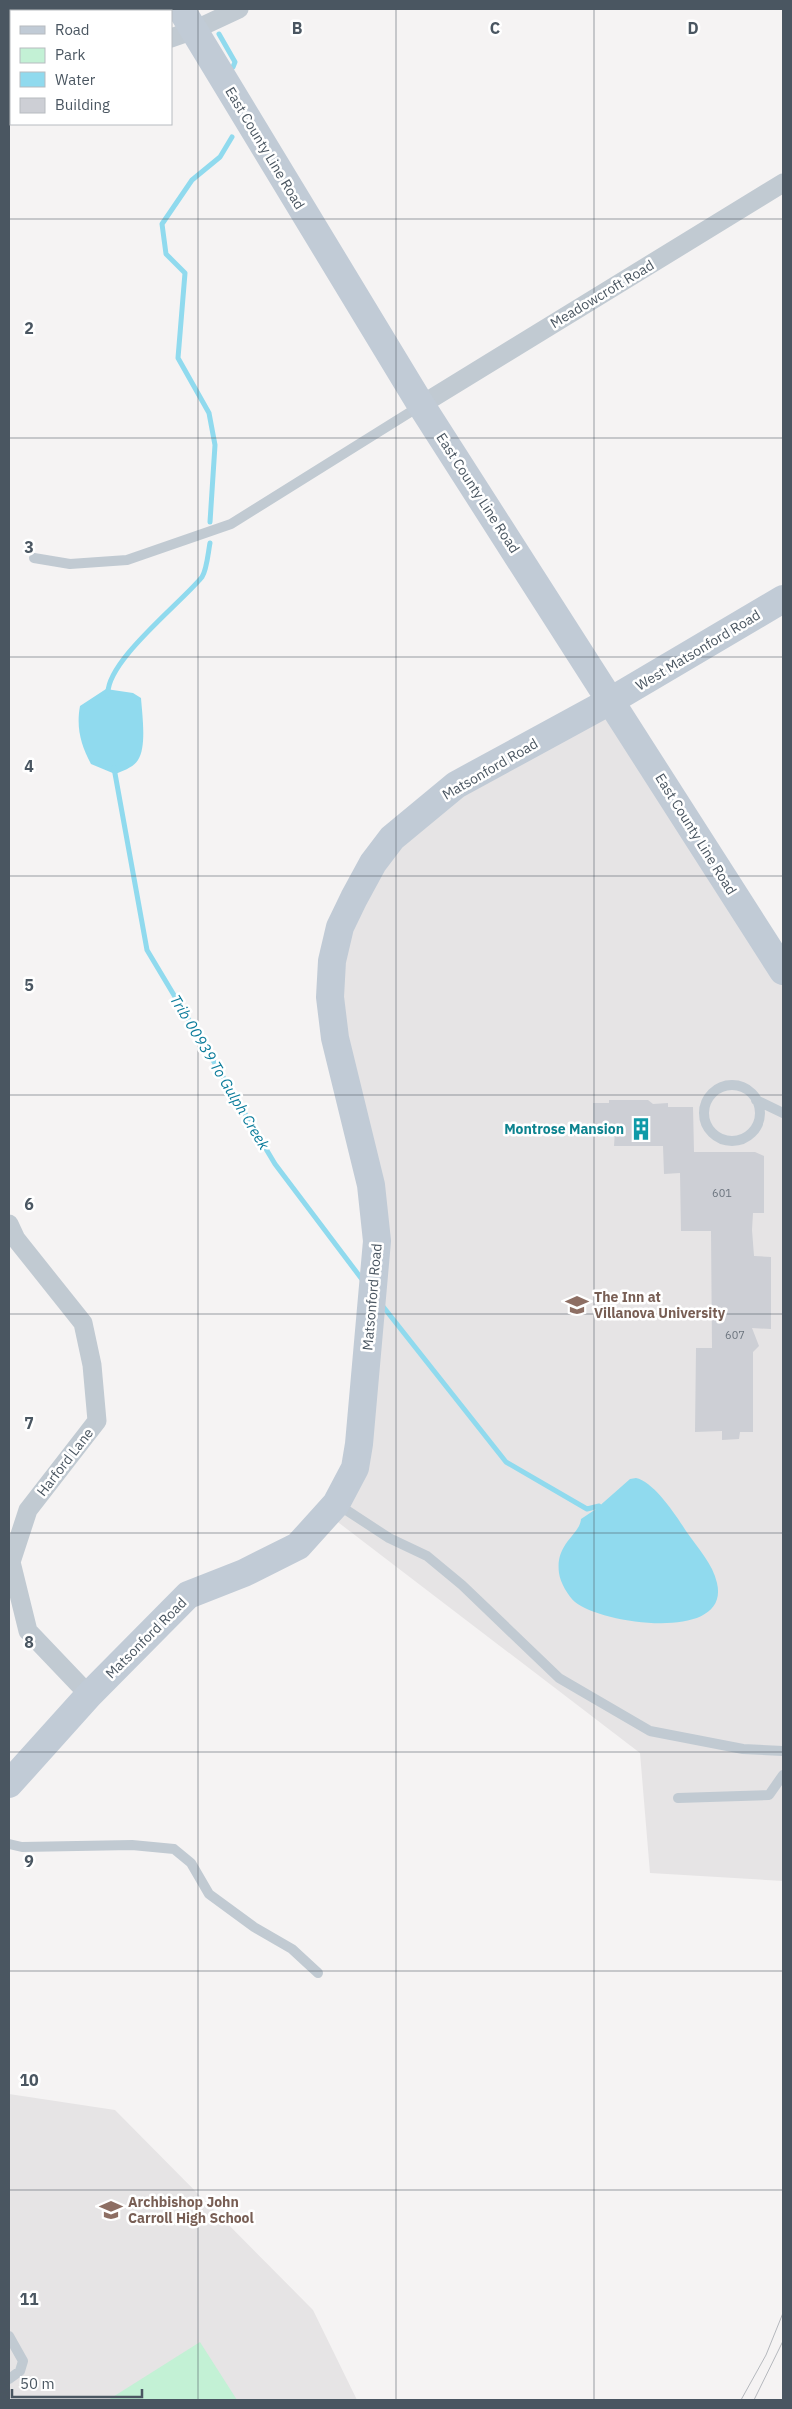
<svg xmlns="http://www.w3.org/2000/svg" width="792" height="2409" viewBox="0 0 792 2409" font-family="'IBM Plex Sans',sans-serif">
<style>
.education{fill:#e6e4e5}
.green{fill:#c3f1d5}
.water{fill:#90daee}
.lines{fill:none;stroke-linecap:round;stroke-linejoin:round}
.stream{stroke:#90daee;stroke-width:5}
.building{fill:#cdcfd5}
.lane{stroke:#c1cad2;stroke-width:10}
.street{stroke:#c1cad2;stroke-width:19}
.secondary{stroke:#c1cbd6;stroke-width:28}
.tram{stroke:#b5b8bd;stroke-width:1}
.grid{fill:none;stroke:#4a5661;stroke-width:1;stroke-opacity:0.55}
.labels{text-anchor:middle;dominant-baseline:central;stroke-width:5;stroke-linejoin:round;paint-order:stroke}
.number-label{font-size:11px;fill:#6b747e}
.street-label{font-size:14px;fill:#4a5661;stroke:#fff}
.culture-label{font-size:14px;font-weight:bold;fill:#0d838f;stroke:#fff;text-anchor:end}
.education-label{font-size:14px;font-weight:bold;fill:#785e54;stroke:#fff;text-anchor:start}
.water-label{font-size:15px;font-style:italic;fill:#0c7c9b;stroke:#fff}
.grid-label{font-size:16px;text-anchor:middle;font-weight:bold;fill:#4a5661;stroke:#fff;stroke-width:5;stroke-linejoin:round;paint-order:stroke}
</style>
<rect width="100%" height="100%" fill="#f5f3f3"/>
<path class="education" d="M612,700L783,971V1881L650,1873L640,1753L326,1513L355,1468L377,1241L332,961L392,838Z
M9,2094L115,2110L313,2310L357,2400H9Z"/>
<path class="green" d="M200,2342L237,2400H108Z"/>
<path class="water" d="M106,689L133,693L141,698C142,713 147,747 138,760C134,767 123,771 115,774L91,764C81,745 76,728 80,706Z
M636,1478C653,1481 676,1515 686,1531C697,1547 713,1564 717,1583C731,1643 601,1624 575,1602C568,1596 560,1582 559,1573C555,1543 580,1535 581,1519L596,1509L630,1479Z"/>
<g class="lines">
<path class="stream" d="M50,11L55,9
M9,32L11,31
M219,34L235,62L233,67
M210,522L215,445L209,413L178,358L185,273L166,254L162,224L192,180L220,157L232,137
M108,695C105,662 181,603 202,577C207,569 208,553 210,543
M114,768L147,950L275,1164L364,1282
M381,1304L506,1462L587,1509L599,1506"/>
</g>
<path class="building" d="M609,1100H648L653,1104L668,1103V1107H693L694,1152H755L764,1156V1213H753L752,1230L754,1256L771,1257V1329L752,1328L759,1346L753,1352V1432H740L739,1439L722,1440V1431L695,1432L696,1348H712L711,1231H681L680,1173L664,1174L663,1146H614L615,1131H593V1103H609Z"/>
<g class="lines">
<path class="lane" d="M34,558L70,564L127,560L231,524L420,406
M704 1113a28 28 0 1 1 56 0a28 28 0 1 1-56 0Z
M756,1100L783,1113
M337,1504L389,1538L427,1556L462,1585L559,1678L650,1731L743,1749L783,1751
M678,1798L769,1795L783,1775
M9,1844L22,1847L132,1845L174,1849L191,1863L209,1894L254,1927L292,1949L318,1973
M9,2336L23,2361L20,2371L9,2379"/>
<path class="street" d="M171,38L194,30L239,9
M9,94L11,93
M421,405L783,183
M9,1224L16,1239L83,1323L92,1365L97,1421L28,1510L11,1562L28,1631L89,1695"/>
<path class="secondary" d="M181,9L421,405L783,971
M9,1784L89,1695L188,1595L244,1573L298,1546L336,1504L355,1468L359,1444L377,1241L371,1185L335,1038L330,997L332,961L340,927L354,898L373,863L392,838L456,785L612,700L783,599"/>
<path class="tram" d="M741,2400L766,2355L783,2313
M754,2400L783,2341"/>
</g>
<path class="grid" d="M198,9V2400M396,9V2400M594,9V2400M9,219H783M9,438H783M9,657H783M9,876H783M9,1095H783M9,1314H783M9,1533H783M9,1752H783M9,1971H783M9,2190H783"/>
<defs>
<symbol id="building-bare" viewBox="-9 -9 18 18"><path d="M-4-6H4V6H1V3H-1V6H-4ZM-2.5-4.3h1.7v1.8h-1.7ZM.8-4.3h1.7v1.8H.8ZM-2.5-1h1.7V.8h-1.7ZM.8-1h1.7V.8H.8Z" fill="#0f9aa8" stroke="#fff" stroke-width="2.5" paint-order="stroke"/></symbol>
<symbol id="university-bare" viewBox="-9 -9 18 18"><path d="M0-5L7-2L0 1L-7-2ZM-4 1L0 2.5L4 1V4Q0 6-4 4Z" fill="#8d6e63" stroke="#fff" stroke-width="2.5" paint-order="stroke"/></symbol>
<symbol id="school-bare" viewBox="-9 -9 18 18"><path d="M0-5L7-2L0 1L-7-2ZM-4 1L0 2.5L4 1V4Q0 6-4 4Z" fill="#8d6e63" stroke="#fff" stroke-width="2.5" paint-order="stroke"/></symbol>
</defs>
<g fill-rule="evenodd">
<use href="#building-bare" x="625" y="1113" width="32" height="32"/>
<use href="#university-bare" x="561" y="1289" width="32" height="32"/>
<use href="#school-bare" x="95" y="2194" width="32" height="32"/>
</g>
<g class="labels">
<g class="number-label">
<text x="722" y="1193">601</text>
<text x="735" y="1335">607</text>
</g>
<g class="street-label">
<text transform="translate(265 148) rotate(59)">East County Line Road</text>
<text transform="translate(602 294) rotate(-31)">Meadowcroft Road</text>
<text transform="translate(478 493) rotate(57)">East County Line Road</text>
<text transform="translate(698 650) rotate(-31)">West Matsonford Road</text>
<text transform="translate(490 769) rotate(-30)">Matsonford Road</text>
<text transform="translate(696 834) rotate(58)">East County Line Road</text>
<text transform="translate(372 1297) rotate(-85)">Matsonford Road</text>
<text transform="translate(65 1462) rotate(-52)">Harford Lane</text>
<text transform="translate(146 1638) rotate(-45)">Matsonford Road</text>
</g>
<g class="culture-label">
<text x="624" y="1129">Montrose Mansion</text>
</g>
<g class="education-label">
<text x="594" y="1297">The Inn at<tspan x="594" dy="16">Villanova University</tspan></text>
<text x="128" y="2202">Archbishop John<tspan x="128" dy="16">Carroll High School</tspan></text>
</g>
<g class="water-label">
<text transform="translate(220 1072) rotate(59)">Trib 00939 To Gulph Creek</text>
</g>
</g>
<g class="grid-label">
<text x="297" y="34">B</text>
<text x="495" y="34">C</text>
<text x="693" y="34">D</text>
<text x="29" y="334">2</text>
<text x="29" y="553">3</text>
<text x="29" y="772">4</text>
<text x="29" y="991">5</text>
<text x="29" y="1210">6</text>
<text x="29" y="1429">7</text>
<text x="29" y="1648">8</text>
<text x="29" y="1867">9</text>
<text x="29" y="2086">10</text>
<text x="29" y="2305">11</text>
</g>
<rect width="792" height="2409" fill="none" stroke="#4a5661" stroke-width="20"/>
<rect x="10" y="10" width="162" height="115" fill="#ffffff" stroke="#b7bbc0"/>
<rect x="20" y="26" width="25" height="8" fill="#c1cbd6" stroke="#b7bbc0"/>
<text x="55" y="35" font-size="15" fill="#4a5661">Road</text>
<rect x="20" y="48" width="25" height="15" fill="#c3f1d5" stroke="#b7bbc0"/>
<text x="55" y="60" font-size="15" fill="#4a5661">Park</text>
<rect x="20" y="72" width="25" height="15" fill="#90daee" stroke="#b7bbc0"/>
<text x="55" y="85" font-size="15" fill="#4a5661">Water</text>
<rect x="20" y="98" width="25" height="15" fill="#cdcfd5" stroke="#b7bbc0"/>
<text x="55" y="110" font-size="15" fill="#4a5661">Building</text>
<path d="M12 2389v8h130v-8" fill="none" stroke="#4a5661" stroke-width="2.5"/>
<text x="20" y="2389" font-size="15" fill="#4a5661" stroke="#ffffff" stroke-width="4" paint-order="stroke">50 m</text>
</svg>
